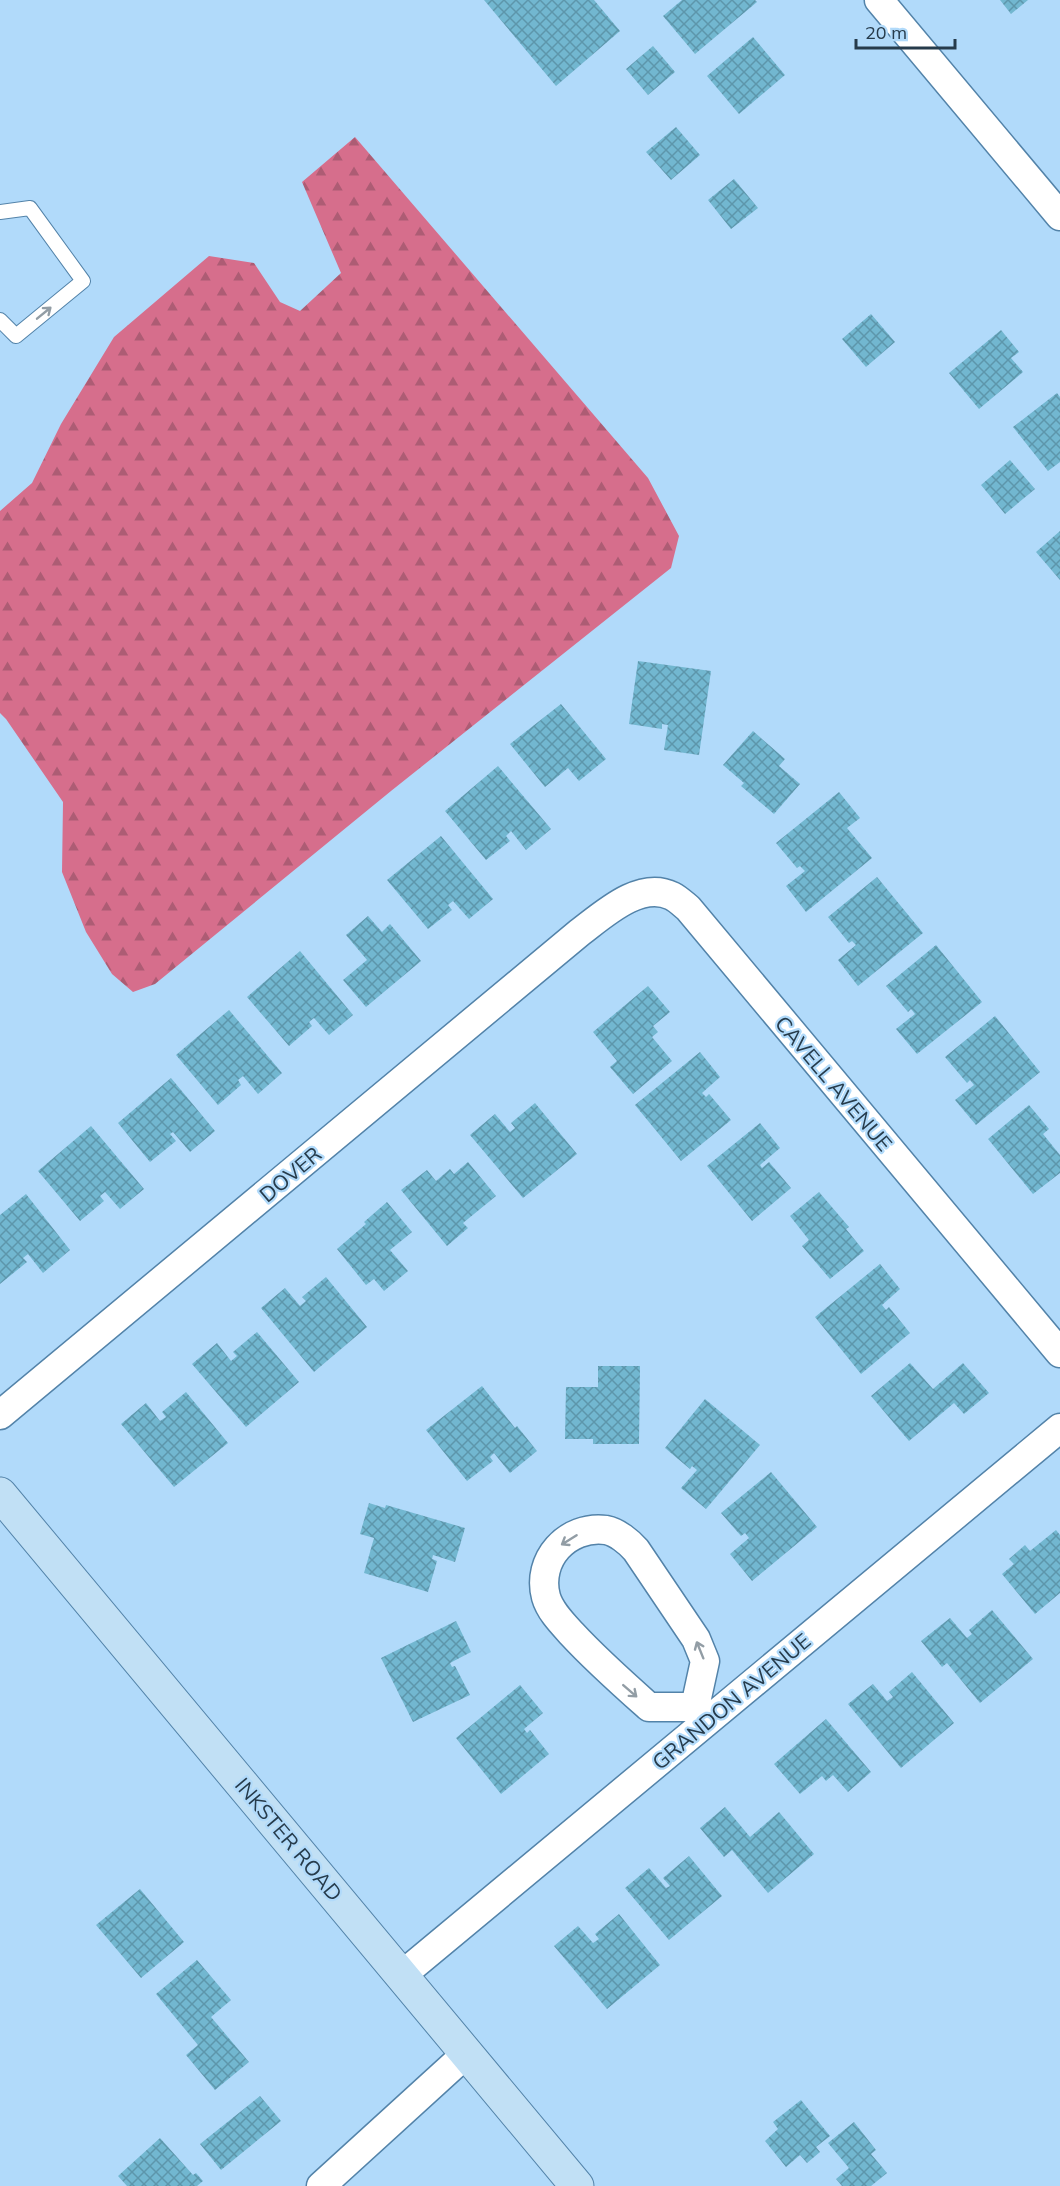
<svg xmlns="http://www.w3.org/2000/svg" width="1060" height="2186" viewBox="0 0 1060 2186" font-family="Mulish,sans-serif">
<style>
.forest{fill:url(#forest-firs)}
.building{fill:url(#building-cross-hatch)}
.lines{fill:none;stroke-linecap:round;stroke-linejoin:round}
.service-casing{stroke:#5383a9;stroke-width:16}
.minor-casing{stroke:#5383a9;stroke-width:31}
.secondary-casing{stroke:#5383a9;stroke-width:35}
.service{stroke:#fff;stroke-width:14}
.minor{stroke:#fff;stroke-width:28}
.secondary{stroke:#c1e0f5;stroke-width:33}
.oneway{stroke:#929da5}
.labels{text-anchor:middle;dominant-baseline:central;stroke-width:4.5;stroke-linejoin:round;paint-order:stroke}
.street-label{font-size:21px;fill:#263b4b;stroke:#b1dafa}
</style>
<defs>
<pattern id="forest-firs" width="22" height="20" patternUnits="userSpaceOnUse" patternTransform="scale(1.5)"><rect width="22" height="20" fill="#d66e8c"/><path d="M5 1l3.5 6h-7zM16 11l3.5 6h-7z" fill="#ad5c74"/></pattern>
<pattern id="building-cross-hatch" width="8" height="8" patternUnits="userSpaceOnUse" patternTransform="scale(1.5)"><rect width="8" height="8" fill="#72b7d0"/><path d="M0 0l8 8M0 8l8-8" fill="none" stroke="#5d96ab"/></pattern>
</defs>
<rect width="100%" height="100%" fill="#b1dafa"/>
<path class="forest" d="M355,137L648,478L679,536L671,568L391,791L155,984L133,992L112,974L86,932L62,872L63,802L6,719L0,713V511L32,483L61,424L114,337L209,256L254,263L280,302L300,311L341,273L302,182Z"/>
<path class="building" d="M484,0H594L620,31L556,86Z
M682,0H755L757,2L695,54L663,16Z
M1000,0H1028L1011,14Z
M753,37L785,75L739,114L707,76Z
M653,46L675,72L648,95L626,69Z
M676,127L700,155L671,180L646,152Z
M734,179L758,208L731,229L708,200Z
M871,314L895,342L866,367L842,339Z
M1001,330L1019,352L1011,358L1023,372L979,409L949,373Z
M1057,393L1060,397V462L1048,471L1013,427Z
M1010,460L1035,489L1005,514L981,485Z
M1060,531V580L1036,552Z
M638,661L711,671L699,755L664,750L668,725L662,724V729L629,724Z
M561,704L606,759L579,781L568,768L545,787L510,744Z
M753,731L785,759L779,766L800,784L774,814L741,786L744,783L723,765Z
M498,766L551,829L526,850L511,831L506,836L510,841L486,860L445,811Z
M839,792L860,818L847,828L872,858L806,912L786,886L805,871L800,866L797,868L776,843Z
M441,836L493,899L469,919L453,901L448,905L452,910L428,929L387,880Z
M877,877L923,933L858,986L838,960L856,945L852,941L849,943L828,917Z
M368,916L382,932L390,924L421,961L366,1007L343,980L367,960L346,935Z
M936,945L982,1002L917,1054L896,1029L915,1014L911,1009L908,1012L886,986Z
M300,951L353,1015L329,1035L314,1018L309,1022L312,1026L289,1046L247,997Z
M648,986L670,1012L653,1026L658,1032L652,1037L672,1061L633,1094L610,1067L617,1061L593,1032Z
M229,1010L282,1073L258,1094L243,1076L238,1080L241,1085L218,1105L176,1055Z
M995,1016L1040,1072L976,1125L955,1100L974,1085L970,1080L967,1083L945,1057Z
M700,1052L720,1077L702,1093L706,1097L709,1094L731,1120L681,1161L635,1105Z
M171,1078L215,1131L190,1152L173,1132L170,1134L176,1141L150,1162L118,1123Z
M535,1103L577,1154L523,1198L470,1135L495,1114L510,1132L515,1128L511,1123Z
M1029,1105L1049,1129L1043,1134L1060,1155V1173L1033,1194L988,1139Z
M760,1123L780,1148L760,1165L762,1168L769,1162L791,1188L752,1221L707,1166Z
M91,1126L144,1189L120,1209L105,1192L100,1196L104,1201L80,1221L38,1171Z
M468,1162L496,1196L463,1223L468,1228L447,1246L401,1190L427,1170L436,1181L450,1169L454,1174Z
M819,1192L849,1227L846,1229L864,1251L830,1279L802,1246L809,1240L790,1216Z
M26,1194L70,1250L43,1273L28,1254L23,1258L27,1262L0,1284V1215Z
M387,1202L412,1232L390,1250L408,1271L384,1291L374,1279L366,1285L337,1249L366,1224L364,1222Z
M880,1264L900,1289L882,1305L886,1310L889,1307L910,1333L861,1374L815,1317Z
M326,1277L367,1327L314,1372L261,1308L285,1288L300,1306L306,1301L302,1297Z
M257,1332L299,1382L246,1427L192,1364L217,1343L231,1361L237,1356L233,1352Z
M910,1363L933,1389L963,1363L989,1393L964,1414L954,1403L909,1441L871,1396Z
M598,1366H640L639,1444H593V1439H565L566,1387H598Z
M482,1386L515,1428L517,1426L537,1451L510,1473L494,1453L490,1457L493,1461L467,1481L426,1430Z
M186,1392L228,1443L174,1487L121,1424L146,1403L160,1421L166,1417L162,1412Z
M705,1399L760,1445L706,1509L681,1488L697,1470L692,1466L690,1469L665,1448Z
M771,1472L817,1527L752,1581L730,1554L749,1538L745,1533L741,1536L721,1513Z
M369,1503L385,1508L386,1505L465,1528L455,1562L433,1555L432,1559L437,1561L428,1592L364,1573L374,1538L360,1534Z
M1056,1530L1060,1535V1593L1035,1614L1002,1574L1014,1564L1009,1559L1025,1545L1030,1551Z
M992,1610L1033,1659L980,1703L947,1663L942,1667L921,1641L950,1618L967,1638L972,1634L969,1630Z
M456,1621L471,1652L450,1663L452,1667L455,1666L470,1695L413,1722L381,1658Z
M912,1672L954,1723L901,1768L848,1704L873,1684L887,1701L893,1697L889,1692Z
M520,1685L543,1713L524,1729L527,1733L530,1730L549,1754L501,1794L456,1738Z
M826,1719L871,1772L848,1792L833,1775L826,1781L822,1776L800,1794L774,1764Z
M725,1807L750,1837L779,1812L814,1854L768,1893L732,1850L724,1857L700,1828Z
M689,1856L722,1896L669,1940L625,1888L649,1868L666,1888L670,1886L663,1878Z
M140,1889L184,1942L141,1978L96,1925Z
M619,1914L660,1965L607,2009L554,1946L578,1926L593,1943L599,1939L595,1934Z
M197,1960L231,2000L211,2017L249,2062L215,2090L186,2055L198,2045L156,1994Z
M260,2096L281,2121L221,2170L200,2144Z
M801,2100L830,2136L816,2147L820,2152L807,2163L800,2155L786,2167L765,2141L778,2129L773,2122Z
M854,2122L876,2150L871,2154L887,2173L871,2186H842L836,2179L849,2168L828,2143Z
M160,2138L193,2175L196,2173L203,2181L197,2186H127L118,2176Z"/>
<g class="lines">
<defs>
<path id="service" d="M0,212L30,208L83,281L16,336L0,320"/>
<path id="minor" d="M879,0L1060,216
M0,1415L579,933C603,915 640,880 672,896C678,899 683,904 688,908L1060,1353
M695,1707L705,1661L696,1639L636,1550C629,1542 617,1532 606,1530C567,1525 536,1560 546,1597C550,1611 562,1623 572,1634C596,1660 622,1683 649,1707H695L707,1720
M402,1975L1060,1428
M321,2186L467,2053"/>
<path id="secondary" d="M0,1494L577,2186"/>
</defs>
<use href="#service" class="service-casing"/>
<use href="#minor" class="minor-casing"/>
<use href="#secondary" class="secondary-casing"/>
<use href="#service" class="service"/>
<use href="#minor" class="minor"/>
<use href="#secondary" class="secondary"/>
</g>
<defs><path id="oneway-shaft" d="M-6 0H5M1.5-3L5.5 0L1.5 3" fill="none" stroke-width="1.6" stroke-linecap="round" stroke-linejoin="round" transform="scale(1.5)"/></defs>
<g class="oneway">
<use href="#oneway-shaft" transform="translate(44 313) rotate(-39)"/>
<use href="#oneway-shaft" transform="translate(569 1540) rotate(148)"/>
<use href="#oneway-shaft" transform="translate(700 1650) rotate(-112)"/>
<use href="#oneway-shaft" transform="translate(630 1691) rotate(41)"/>
</g>
<g class="labels">
<g class="street-label">
<text transform="translate(834 1083) rotate(50)">CAVELL AVENUE</text>
<text transform="translate(290 1174) rotate(-40)">DOVER</text>
<text transform="translate(731 1701) rotate(-40)">GRANDON AVENUE</text>
<text transform="translate(289 1839) rotate(50)">INKSTER ROAD</text>
</g>
</g>
<path d="M856 39v9h99v-9" fill="none" stroke="#263b4b" stroke-width="3"/>
<text x="865" y="39" font-size="18" fill="#263b4b" stroke="#b1dafa" stroke-width="4.5" paint-order="stroke">20 m</text>
</svg>
